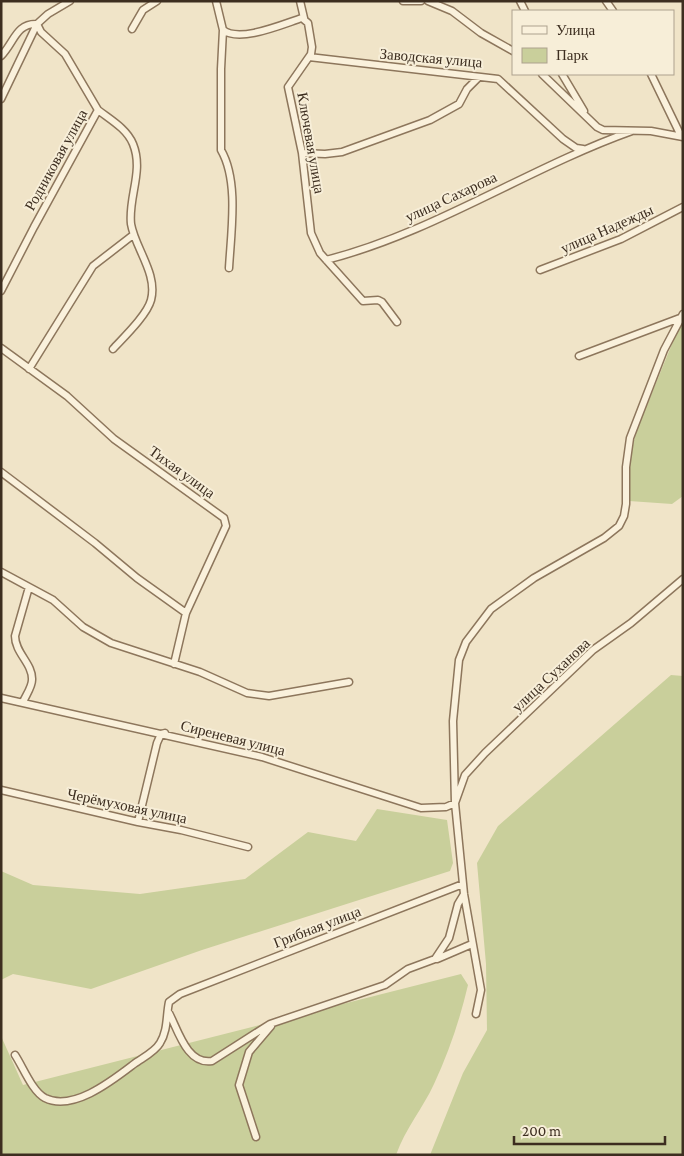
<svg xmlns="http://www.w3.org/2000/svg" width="684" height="1156" viewBox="0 0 684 1156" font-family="'Crimson Pro',serif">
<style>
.green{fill:#c9cf9b}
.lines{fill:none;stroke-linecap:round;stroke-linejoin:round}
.minor-casing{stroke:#8d765c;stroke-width:9}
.minor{stroke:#faf1dc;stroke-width:6}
.labels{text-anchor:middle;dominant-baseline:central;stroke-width:4;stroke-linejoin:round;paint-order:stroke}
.street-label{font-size:15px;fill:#3d2e20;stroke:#f7eed8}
</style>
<rect width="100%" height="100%" fill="#f0e4c8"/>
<path class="green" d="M683,317V496L672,504L629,501L628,466L636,432Z
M671,675L683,676V1155H430L463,1073L487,1030L486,964L477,863L498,826Z
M377,809L447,820L453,863L450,871L202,950L91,989L13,974L1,980V871L33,885L140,894L245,879L308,832L356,841Z
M461,974L468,985C460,1019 449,1052 434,1084C423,1108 405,1129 396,1155H1V1036L23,1085Z"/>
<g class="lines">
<defs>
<path id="minor" d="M216,1L223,30C240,43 283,24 302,18L308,23L312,47L311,54L288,87L302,153L311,233L320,253L363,301L378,300L382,302L397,322
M300,1L304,18
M403,1H421
M428,1L452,11L481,33L513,51
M520,1L525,11
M606,1L613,11
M132,29L143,10L157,1
M223,30L221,69V150C239,181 231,232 229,268
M1,56C14,43 16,23 37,24
M309,57L498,79L563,139L576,148L583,149
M542,74L597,127L603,130L651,131L683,137
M562,74L584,111
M651,74L681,136
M1,99L37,24L48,14L70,1
M98,110C111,120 127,129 133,144C144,171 128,197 131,224C135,248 158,274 151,300C147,315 124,337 113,349
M302,153L325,154L342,152L430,120L459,104L467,89L478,78
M326,260C433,233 528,168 632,131
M540,270L621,239L683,207
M1,291L34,227L98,110L65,54L41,32L37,24
M1,348L67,396L114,439L224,518L226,526L186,613L174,664
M579,356L680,318
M29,369L93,266L133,235
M1,472L95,543L137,578L186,613
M1,572L53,600L83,627L111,643L200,672L247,693L269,696L349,682
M1,698L262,757L421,808L446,807L455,803L465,775L485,753L593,650L631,623L683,579
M23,702C26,695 32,687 32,680C33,664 15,653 15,636L29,587
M1,790L138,822L181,830L248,847
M138,822L157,743L161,734L165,733
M437,959L472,944
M169,1013C178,1030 187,1065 212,1061L270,1024L385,985L408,969L435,959L449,938L458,904L464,894
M476,1014L481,990L464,894L455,803L453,721L459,660L466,642L491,609L534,578L604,538L619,526L624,516L626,504V467L630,438L664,350L683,314
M15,1055C23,1067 32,1091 45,1098C73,1112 113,1080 134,1064C142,1058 155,1052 160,1043C168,1030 166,1016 169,1002L180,994L463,884
M256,1137L239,1085L249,1052L271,1026"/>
</defs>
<use href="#minor" class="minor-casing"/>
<use href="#minor" class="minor"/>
</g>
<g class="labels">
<g class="street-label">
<text transform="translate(431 58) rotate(5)">Заводская улица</text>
<text transform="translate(311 143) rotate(80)">Ключевая улица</text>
<text transform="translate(56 160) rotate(-61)">Родниковая улица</text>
<text transform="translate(451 197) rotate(-25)">улица Сахарова</text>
<text transform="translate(607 229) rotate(-24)">улица Надежды</text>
<text transform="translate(182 472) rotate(36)">Тихая улица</text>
<text transform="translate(551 675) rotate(-43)">улица Суханова</text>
<text transform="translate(233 738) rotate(14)">Сиреневая улица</text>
<text transform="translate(127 806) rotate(12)">Черёмуховая улица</text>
<text transform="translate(317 927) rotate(-21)">Грибная улица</text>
</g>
</g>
<rect width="684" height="1156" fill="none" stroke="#3d2e20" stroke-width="5"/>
<rect x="512" y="10" width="162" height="65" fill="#f7eed8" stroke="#ada18e"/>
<rect x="522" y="26" width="25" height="8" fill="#faf1dc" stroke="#ada18e"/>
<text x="556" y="35" font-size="15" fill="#3d2e20">Улица</text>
<rect x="522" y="48" width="25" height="15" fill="#c9cf9b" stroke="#ada18e"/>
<text x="556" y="60" font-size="15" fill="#3d2e20">Парк</text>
<path d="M514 1136v8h151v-8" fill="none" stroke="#3d2e20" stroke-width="2.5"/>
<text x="522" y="1136" font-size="15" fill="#3d2e20" stroke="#f7eed8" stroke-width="4" paint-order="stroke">200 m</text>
</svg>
